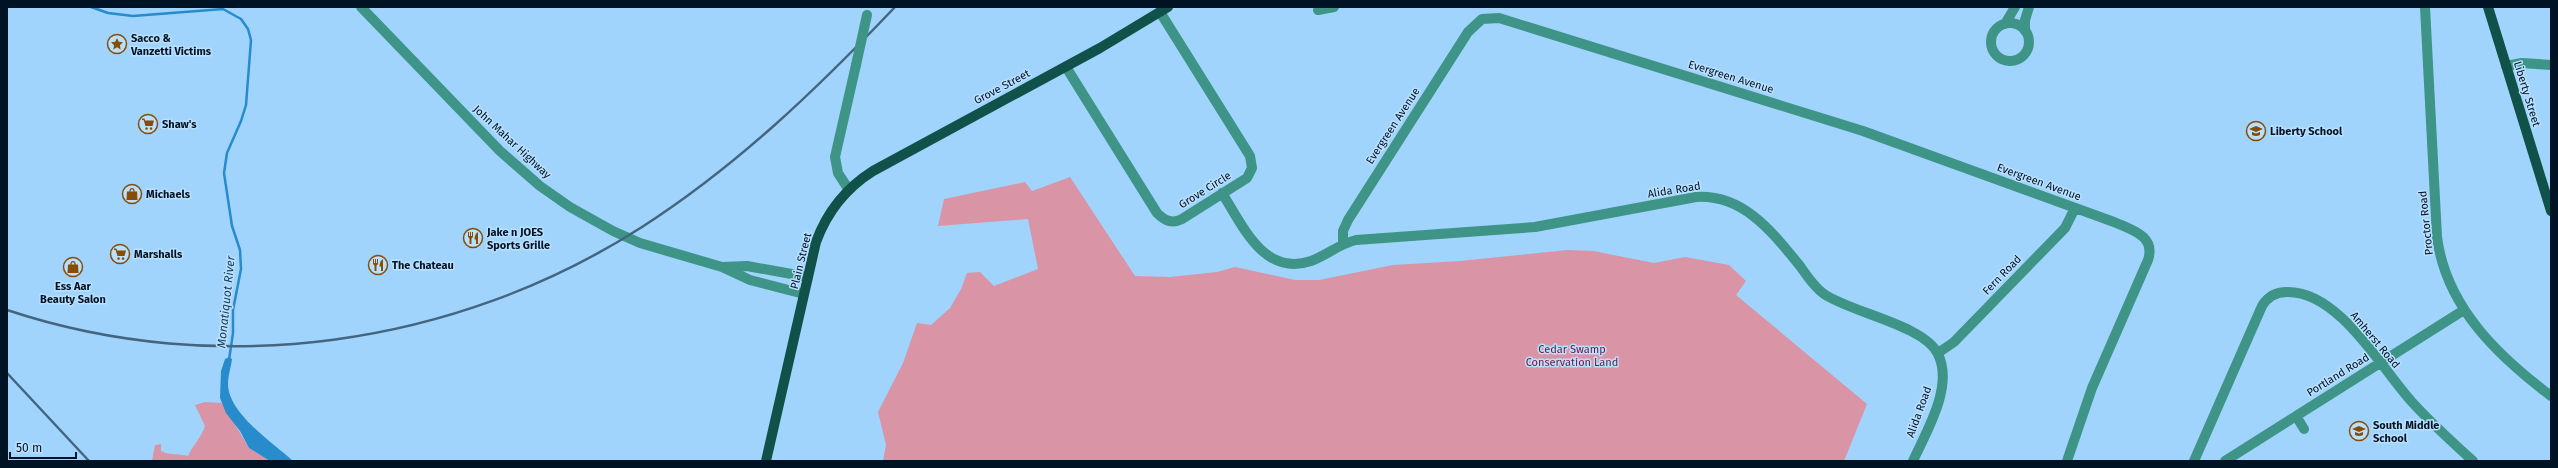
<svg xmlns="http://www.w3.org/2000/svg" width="2558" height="468" viewBox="0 0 2558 468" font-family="'Fira Sans',sans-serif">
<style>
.green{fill:#d994a6}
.water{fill:#288bcb}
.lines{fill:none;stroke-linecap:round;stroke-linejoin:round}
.stream{stroke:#288bcb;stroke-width:2.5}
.minor{stroke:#3d9487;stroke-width:10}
.major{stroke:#105249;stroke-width:10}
.rail{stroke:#446580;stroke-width:2.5}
.minor-bridge{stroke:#3d9487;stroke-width:10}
.labels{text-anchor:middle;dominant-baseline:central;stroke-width:3;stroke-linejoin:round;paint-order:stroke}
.poi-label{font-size:11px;font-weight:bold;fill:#001325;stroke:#b9e0ff;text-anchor:start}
.street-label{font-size:11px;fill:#001325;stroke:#b9e0ff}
.park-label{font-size:11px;fill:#71153a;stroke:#b9e0ff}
.water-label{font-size:12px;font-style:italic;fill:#19405b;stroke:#b9e0ff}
</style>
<rect width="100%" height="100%" fill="#a0d4fd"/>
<path class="green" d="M1070,177L1135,276L1170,277L1217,272L1235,267L1295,280H1319L1393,265L1460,261L1567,250L1593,251L1654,263L1685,257L1729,265L1746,281L1736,295L1867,404L1844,461H883L886,445L878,412L903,363L917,323L931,325L950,308L961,289L967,273L980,272L994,286L1038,269L1028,219L938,226L944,199L1025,182L1032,191Z
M205,402L222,403L249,448L270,461H152L155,445L161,444V451C170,456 179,453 188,456C193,445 201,438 205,426L195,405Z"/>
<path class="water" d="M229,357L232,359C231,367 228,376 228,384C228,413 273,443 293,461H270L249,448L240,431L226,413L220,398L221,371L225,359Z"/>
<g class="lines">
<path class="stream" d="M91,7L108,13L133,16L223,9L241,19L248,29L251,40L246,105L241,121L227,153L224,173L232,226L240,250L241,269L233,310V333L229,360"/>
<path class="minor" d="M361,7L500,151L540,186L570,207L613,231L640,243L722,267L750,280L804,294
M2425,7L2437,237C2446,307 2498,356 2551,396
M1318,10L1334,7
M1991 42a19 19 0 1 1 38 0a19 19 0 1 1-38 0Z
M2005,24L2015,7
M2025,31V20L2029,7
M2506,66L2522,63L2551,65
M1066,67L1157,213C1165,221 1172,224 1182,219L1247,178L1252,168L1250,156L1160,12
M849,190L838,173L835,157L856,65
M1222,193C1243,226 1264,277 1311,261C1327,255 1339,244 1356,240L1535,227L1696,197C1744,194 1773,233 1800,266C1807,276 1814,287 1824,294C1852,313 1924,325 1938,354C1954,387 1926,432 1913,461
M1343,243V231L1348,220L1468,32L1482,19L1499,18L1863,131L2114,222C2132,230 2156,236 2148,260L2092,388L2067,461
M722,267L747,266L808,277
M1938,353L1954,342L2065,228L2075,208
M2296,416L2304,429
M2194,461L2262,306C2268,296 2276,292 2287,292C2339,291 2381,368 2412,402C2431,423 2452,442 2473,461
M2225,461L2464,310"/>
<path class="major" d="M2488,7L2551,211
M766,461L816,242C827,212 846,188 873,171L1100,48L1168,7"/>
<path class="rail" d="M7,310C218,380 455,347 642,227C737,166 818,88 895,7
M7,373L89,461"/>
<path class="minor-bridge" d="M856,65L867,15"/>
</g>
<defs>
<symbol id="sight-ring" viewBox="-11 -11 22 22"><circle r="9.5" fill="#b9e0ff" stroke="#884d05" stroke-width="1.5"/><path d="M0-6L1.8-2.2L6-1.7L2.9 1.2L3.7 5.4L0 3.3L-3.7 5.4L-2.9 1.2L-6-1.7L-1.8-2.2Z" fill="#884d05"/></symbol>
<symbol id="supermarket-ring" viewBox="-11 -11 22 22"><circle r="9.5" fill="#b9e0ff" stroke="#884d05" stroke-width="1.5"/><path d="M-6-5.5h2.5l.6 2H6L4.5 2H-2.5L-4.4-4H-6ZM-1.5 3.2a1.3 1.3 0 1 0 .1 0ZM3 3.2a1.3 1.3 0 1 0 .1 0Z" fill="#884d05"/></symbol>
<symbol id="school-ring" viewBox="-11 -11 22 22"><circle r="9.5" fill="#b9e0ff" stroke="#884d05" stroke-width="1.5"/><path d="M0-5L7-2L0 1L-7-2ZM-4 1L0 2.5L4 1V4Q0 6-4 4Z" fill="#884d05"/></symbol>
<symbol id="shop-ring" viewBox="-11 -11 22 22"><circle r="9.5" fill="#b9e0ff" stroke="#884d05" stroke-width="1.5"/><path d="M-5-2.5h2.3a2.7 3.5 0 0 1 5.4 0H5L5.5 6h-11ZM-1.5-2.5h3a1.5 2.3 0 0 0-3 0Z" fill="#884d05"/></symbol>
<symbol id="restaurant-ring" viewBox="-11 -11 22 22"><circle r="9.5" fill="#b9e0ff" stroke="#884d05" stroke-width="1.5"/><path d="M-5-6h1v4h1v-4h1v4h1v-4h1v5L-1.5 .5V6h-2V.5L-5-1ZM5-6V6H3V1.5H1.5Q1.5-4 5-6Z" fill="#884d05"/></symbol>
</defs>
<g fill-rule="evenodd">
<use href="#sight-ring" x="106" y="33" width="22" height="22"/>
<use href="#supermarket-ring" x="137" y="113" width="22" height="22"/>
<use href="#school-ring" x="2245" y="120" width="22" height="22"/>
<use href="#shop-ring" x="121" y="183" width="22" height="22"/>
<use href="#restaurant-ring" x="462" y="227" width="22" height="22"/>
<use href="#supermarket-ring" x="109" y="243" width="22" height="22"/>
<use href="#restaurant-ring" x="367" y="254" width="22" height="22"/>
<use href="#shop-ring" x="62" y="256" width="22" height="22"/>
<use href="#school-ring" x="2348" y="420" width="22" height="22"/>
</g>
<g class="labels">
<g class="poi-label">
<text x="131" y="38">Sacco &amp;<tspan x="131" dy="13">Vanzetti Victims</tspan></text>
<text x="162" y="124">Shaw's</text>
<text x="2270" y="131">Liberty School</text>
<text x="146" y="194">Michaels</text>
<text x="487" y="232">Jake n JOES<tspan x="487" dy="13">Sports Grille</tspan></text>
<text x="134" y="254">Marshalls</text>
<text x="392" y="265">The Chateau</text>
<text x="73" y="286" text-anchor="middle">Ess Aar<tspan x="73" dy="13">Beauty Salon</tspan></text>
<text x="2373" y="425">South Middle<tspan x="2373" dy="13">School</tspan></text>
</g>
<g class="street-label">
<text transform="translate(1731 77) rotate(17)">Evergreen Avenue</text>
<text transform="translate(1002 87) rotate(-28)">Grove Street</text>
<text transform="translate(2527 94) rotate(73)">Liberty Street</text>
<text transform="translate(1393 126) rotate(-57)">Evergreen Avenue</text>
<text transform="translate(512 142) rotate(43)">John Mahar Highway</text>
<text transform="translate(2039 182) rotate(20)">Evergreen Avenue</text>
<text transform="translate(1205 190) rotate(-32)">Grove Circle</text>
<text transform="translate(1674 190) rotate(-9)">Alida Road</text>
<text transform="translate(2426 223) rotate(-96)">Proctor Road</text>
<text transform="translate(801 261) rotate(-76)">Plain Street</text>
<text transform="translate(2002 275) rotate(-46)">Fern Road</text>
<text transform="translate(2375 340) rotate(50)">Amherst Road</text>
<text transform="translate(2338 375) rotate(-32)">Portland Road</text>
<text transform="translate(1919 412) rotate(-70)">Alida Road</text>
</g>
<g class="park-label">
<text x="1572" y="349">Cedar Swamp<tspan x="1572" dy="13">Conservation Land</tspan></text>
</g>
<g class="water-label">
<text transform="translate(226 302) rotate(-84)">Monatiquot River</text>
</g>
</g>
<rect width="2558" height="468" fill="none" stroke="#001325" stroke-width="16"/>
<path d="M10 452v6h66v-6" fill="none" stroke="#001325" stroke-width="2"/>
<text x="16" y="452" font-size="12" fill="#001325" stroke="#b9e0ff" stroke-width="3" paint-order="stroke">50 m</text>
</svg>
